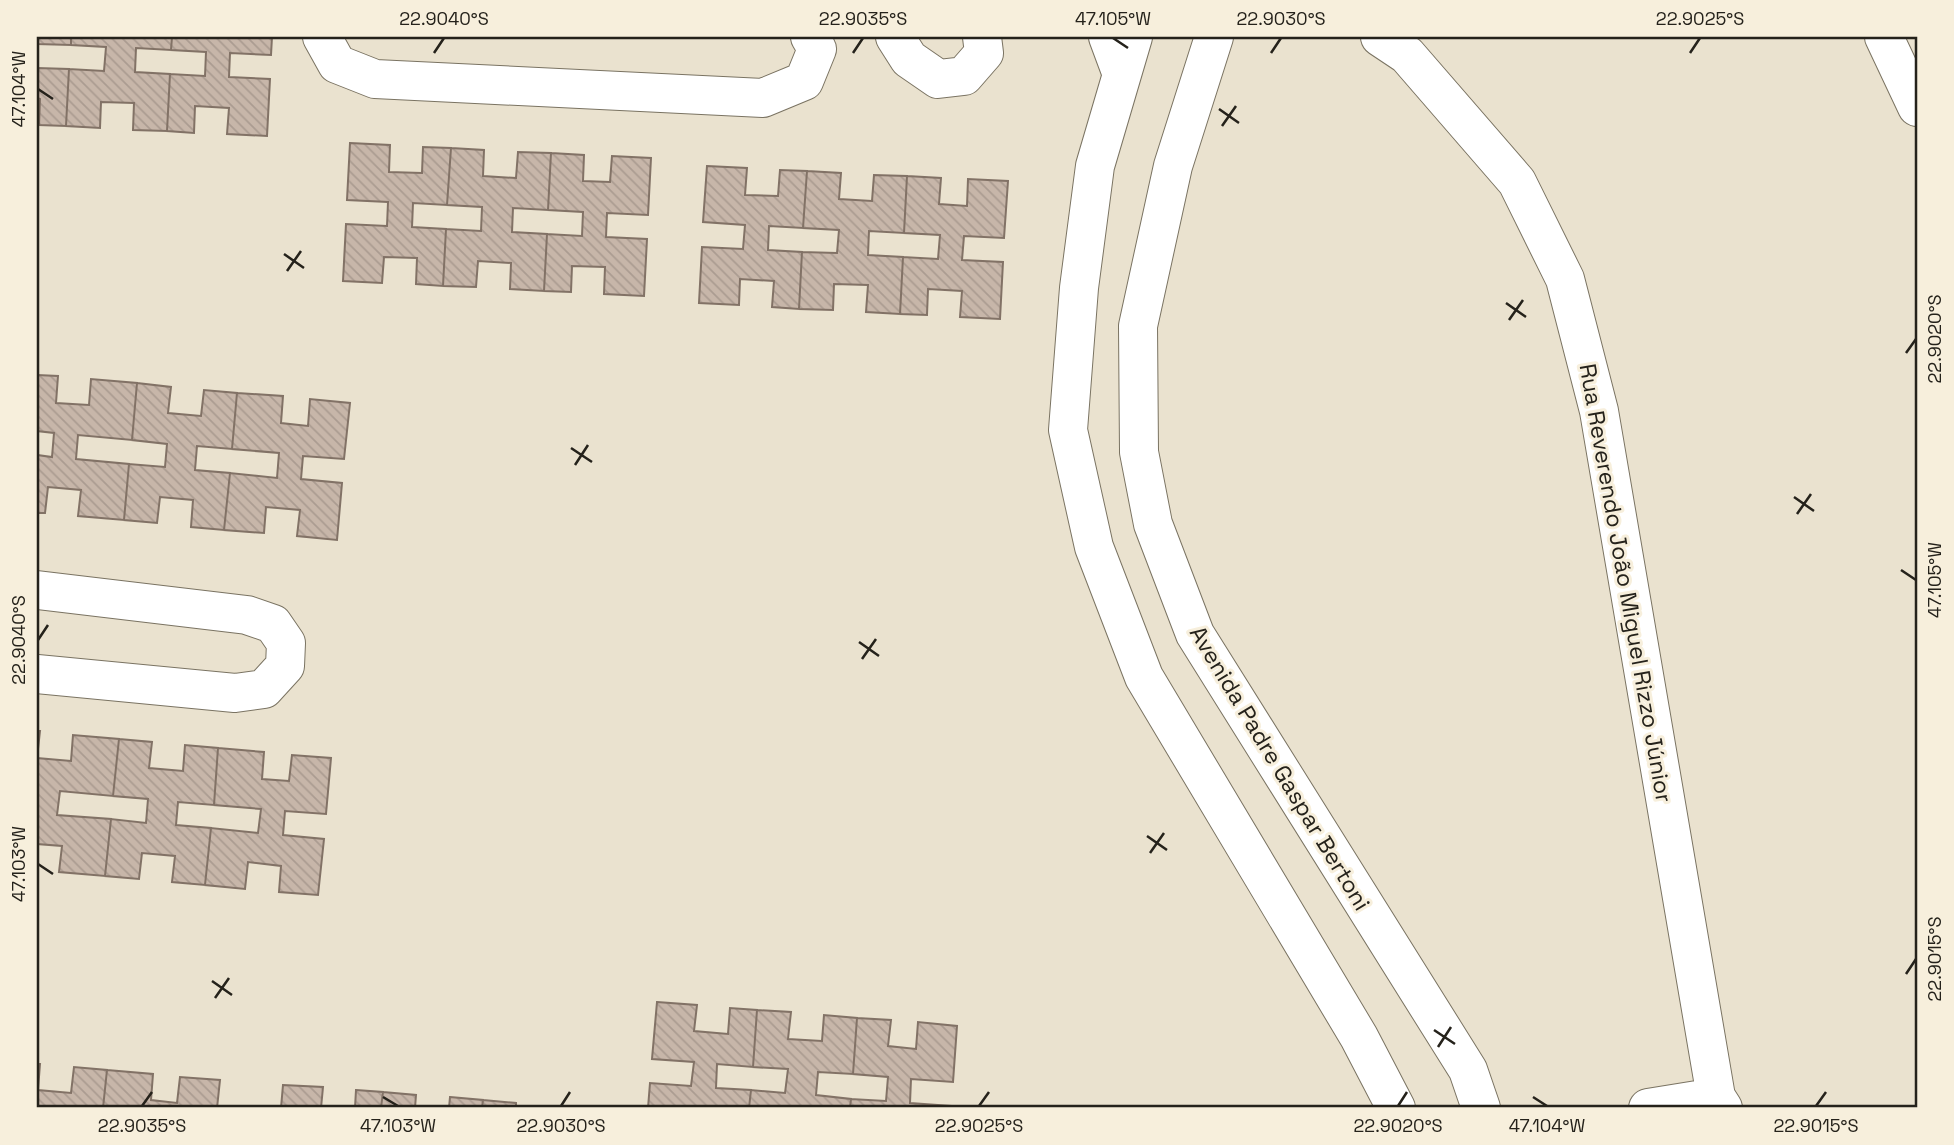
<svg xmlns="http://www.w3.org/2000/svg" width="1954" height="1145" viewBox="0 0 1954 1145" font-family="'Space Grotesk',sans-serif">
<style>
.building{fill:url(#building-back-hatch);stroke:#827266;stroke-width:2}
.lines{fill:none;stroke-linecap:round;stroke-linejoin:round}
.street-casing{stroke:#7a7362;stroke-width:40}
.secondary-casing{stroke:#7a7362;stroke-width:40}
.street{stroke:#fff;stroke-width:38}
.secondary{stroke:#fff;stroke-width:38}
.ticks{fill:none;stroke:#25221b;stroke-width:2.5}
.labels{text-anchor:middle;dominant-baseline:central;stroke-width:6;stroke-linejoin:round;paint-order:stroke}
.street-label{font-size:23px;fill:#25221b;stroke:#f7efdc}
.neatline{fill:none;stroke:#25221b;stroke-width:2.5}
.ticks-label{font-size:18px;text-anchor:middle;fill:#25221b}
</style>
<defs>
<pattern id="building-back-hatch" width="6" height="6" patternUnits="userSpaceOnUse" patternTransform="scale(1.75)"><rect width="6" height="6" fill="#c7b6a9"/><path d="M-1 5l2 2M0 0l6 6M5-1l2 2" fill="none" stroke="#ab9c91"/></pattern>
</defs>
<rect width="100%" height="100%" fill="#eae2cf"/>
<path class="building" d="M37,37H71V45L37,44Z
M71,37H172L171,50L136,48L135,72L170,74L167,131L133,130L134,103L101,102L100,128L66,126L69,69L104,71L106,47L71,45Z
M172,37H272L271,55L230,53L229,77L270,79L267,136L227,134L229,108L195,106L194,133L167,131L170,74L205,76L206,52L171,50Z
M37,68L69,69L66,126L39,125L40,99L37,98Z
M350,143L390,145L389,172L422,173L423,147L451,148L447,205L413,203L412,227L446,229L443,286L416,284L417,258L384,257L382,283L343,281L346,224L387,226L388,202L347,200Z
M451,148L484,150L483,176L516,178L518,152L551,153L548,210L513,208L512,232L547,234L544,291L510,289L511,263L478,261L476,287L443,286L446,229L481,231L482,207L447,205Z
M551,153L584,155L583,181L610,182L612,156L651,158L648,215L607,213L606,237L647,239L644,296L604,294L605,267L572,266L571,292L544,291L547,234L582,236L583,212L548,210Z
M707,166L747,168L745,195L778,196L780,170L807,171L803,228L769,226L768,250L802,252L799,309L772,307L774,281L740,279L739,305L699,303L702,247L743,249L745,225L703,222Z
M807,171L841,173L839,199L872,201L874,175L907,176L904,233L869,231L868,255L903,257L900,314L866,312L868,285L834,284L833,310L799,309L802,252L837,253L839,230L803,228Z
M907,176L941,178L939,204L967,206L968,179L1008,181L1004,238L964,236L962,260L1003,262L1000,319L960,317L962,291L928,289L927,315L900,314L903,257L938,259L940,235L904,233Z
M37,375L58,376L56,403L89,405L91,379L137,383L132,440L78,435L76,459L129,464L124,520L78,516L81,490L48,487L45,513H37V455L52,457L54,433L37,431Z
M137,383L171,387L168,413L201,416L204,390L237,393L232,449L197,446L195,470L230,473L224,530L191,527L193,500L160,497L157,523L124,520L129,464L165,467L167,444L132,440Z
M237,393L283,396L281,423L308,426L310,399L350,403L344,459L303,456L301,479L342,483L337,540L297,536L300,510L266,507L264,533L224,530L230,473L277,478L279,453L232,449Z
M37,731H40L37,758L71,761L73,735L119,739L113,796L60,791L57,815L111,819L105,876L59,872L62,846L37,844Z
M119,739L152,742L149,768L183,771L185,745L218,748L214,805L178,802L176,825L211,828L205,885L172,882L175,856L142,853L139,879L105,876L111,819L146,823L148,799L113,796Z
M218,748L264,752L262,779L289,781L292,755L331,758L326,814L285,811L283,835L324,839L318,895L279,892L281,866L248,862L245,889L205,885L211,828L258,833L261,809L214,805Z
M657,1002L697,1005L694,1031L728,1034L730,1008L757,1010L753,1067L717,1064L716,1088L751,1090L749,1108H648L650,1083L691,1086L694,1062L652,1059Z
M757,1010L791,1012L788,1039L822,1041L824,1015L857,1018L853,1074L818,1072L816,1095L851,1099L850,1108H749L751,1090L785,1093L788,1069L753,1067Z
M857,1018L891,1020L888,1046L916,1049L918,1022L957,1026L953,1082L911,1079L910,1103L951,1106V1108H850L851,1099L886,1101L888,1077L853,1074Z
M37,1064H40L38,1090L71,1093L74,1067L107,1070L103,1108H37Z
M107,1070L153,1074L151,1100L177,1103L180,1077L220,1080L217,1108H103Z
M283,1085L323,1087L321,1108H281Z
M356,1090L383,1092L381,1108H355Z
M383,1092L416,1095L415,1108H381Z
M450,1097L483,1100L482,1108H449Z
M483,1100L516,1103V1108H482Z"/>
<g class="lines">
<defs>
<path id="street" d="M322,37L337,64L375,79L763,98L804,81L817,49L810,37
M895,37L909,59L938,79L964,76L984,53L982,37
M1108,37L1121,72
M1380,37L1407,55L1517,182L1565,279L1599,411L1716,1097L1723,1108
M1884,37L1917,107
M37,590L247,615L273,624L286,643L285,666L264,689L235,693L37,674
M1648,1108L1716,1097"/>
<path id="secondary" d="M1133,37L1095,166L1079,288L1068,430L1094,547L1144,677L1359,1037L1396,1108
M1214,37L1173,166L1138,326L1139,452L1153,524L1195,634L1468,1070L1481,1108"/>
</defs>
<use href="#street" class="street-casing"/>
<use href="#secondary" class="secondary-casing"/>
<use href="#street" class="street"/>
<use href="#secondary" class="secondary"/>
</g>
<path class="ticks" d="M1113,38L1128,48M434,53L444,38M853,53L863,38M1271,53L1281,38M1690,53L1700,38M38,89L53,99M1219,109L1239,123M1222,126L1236,106M284,254L304,268M287,271L301,251M1506,303L1526,317M1509,320L1523,300M1906,353L1916,339M571,448L592,462M575,465L588,445M1794,497L1814,511M1797,514L1811,494M1901,570L1916,580M38,640L48,625M859,642L879,656M862,659L876,639M1147,836L1167,850M1150,853L1164,833M38,864L53,874M1906,974L1916,959M212,981L232,995M215,998L229,978M1434,1030L1455,1044M1438,1047L1451,1027M383,1097L398,1106M1533,1097L1547,1106M142,1106L152,1092M561,1106L570,1092M979,1106L989,1092M1398,1106L1407,1092M1816,1106L1826,1092"/>
<g class="labels">
<g class="street-label">
<text transform="translate(1626 583) rotate(80)">Rua Reverendo João Miguel Rizzo Júnior</text>
<text transform="translate(1280 768) rotate(59)">Avenida Padre Gaspar Bertoni</text>
</g>
</g>
<rect width="1954" height="1145" fill="none" stroke="#f7efdc" stroke-width="77"/>
<rect x="38" y="38" width="1878" height="1068" class="neatline"/>
<g class="ticks-label">
<text x="444" y="25">22.9040°S</text>
<text x="863" y="25">22.9035°S</text>
<text x="1113" y="25">47.105°W</text>
<text x="1281" y="25">22.9030°S</text>
<text x="1700" y="25">22.9025°S</text>
<text transform="translate(19 89) rotate(-90)" y="6">47.104°W</text>
<text transform="translate(1935 339) rotate(-90)" y="6">22.9020°S</text>
<text transform="translate(1935 580) rotate(-90)" y="6">47.105°W</text>
<text transform="translate(19 640) rotate(-90)" y="6">22.9040°S</text>
<text transform="translate(19 864) rotate(-90)" y="6">47.103°W</text>
<text transform="translate(1935 959) rotate(-90)" y="6">22.9015°S</text>
<text x="142" y="1132">22.9035°S</text>
<text x="398" y="1132">47.103°W</text>
<text x="561" y="1132">22.9030°S</text>
<text x="979" y="1132">22.9025°S</text>
<text x="1398" y="1132">22.9020°S</text>
<text x="1547" y="1132">47.104°W</text>
<text x="1816" y="1132">22.9015°S</text>
</g>
</svg>
